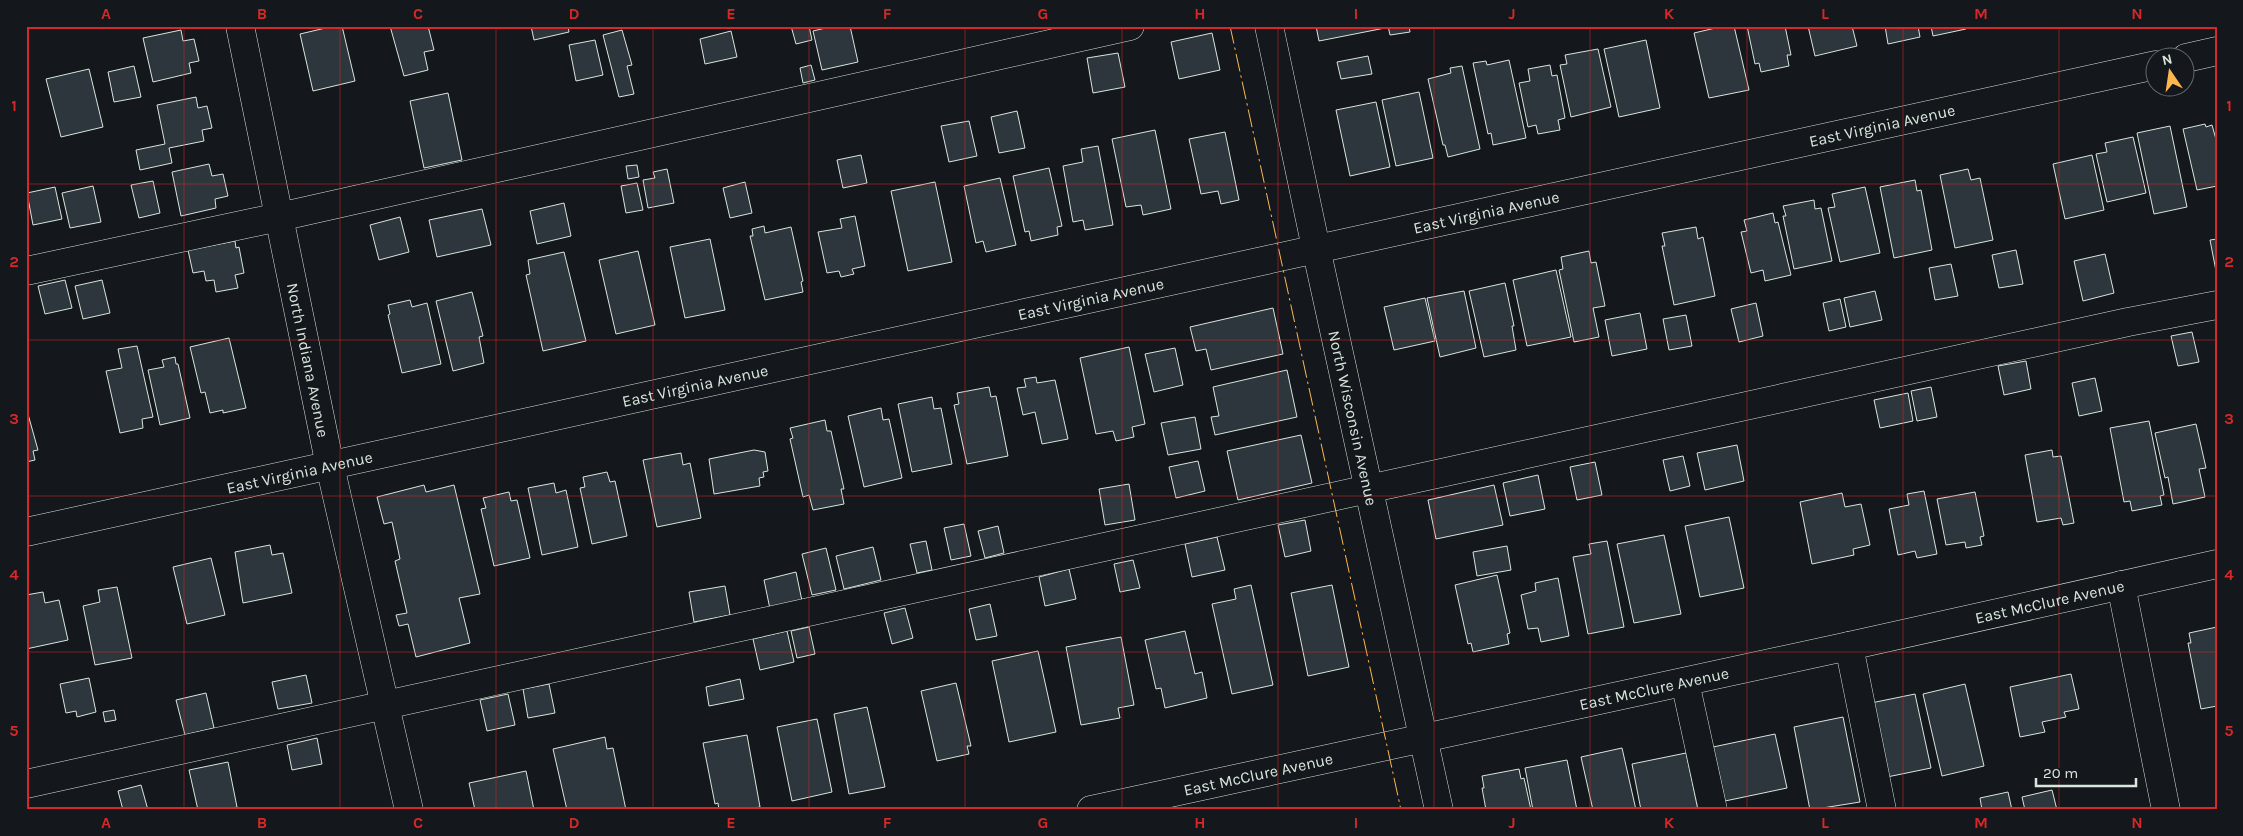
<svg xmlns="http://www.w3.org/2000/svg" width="2243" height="836" viewBox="0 0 2243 836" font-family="Karla,sans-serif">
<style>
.building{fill:#2c363c;stroke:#d8e6dc}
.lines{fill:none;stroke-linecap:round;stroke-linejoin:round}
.minor-casing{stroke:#d8e6dc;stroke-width:29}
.minor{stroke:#14181c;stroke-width:28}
.power{stroke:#ffb74d;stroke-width:1;stroke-dasharray:18 4 2.5 4;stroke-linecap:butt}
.grid{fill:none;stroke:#d62828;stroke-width:1;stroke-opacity:0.55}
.labels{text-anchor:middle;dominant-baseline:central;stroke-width:4;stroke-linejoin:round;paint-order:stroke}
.street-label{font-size:16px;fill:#d8e6dc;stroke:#14181c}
.neatline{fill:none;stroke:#d62828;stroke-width:2}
.grid-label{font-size:16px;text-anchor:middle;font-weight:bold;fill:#d62828}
</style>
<rect width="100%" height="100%" fill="#14181c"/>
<path class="building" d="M334,26H342L355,81L313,91L300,34Z
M390,26H428L434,50L424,52L428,70L404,76Z
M531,26H568L569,32L534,40Z
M791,26H809L812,40L796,44Z
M834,26H850L858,62L822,70L813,31Z
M1316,26H1384L1385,28L1319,41Z
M1388,26H1409L1410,32L1390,35Z
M1724,26H1734L1749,90L1709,98L1694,33Z
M1747,26H1785L1791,55H1787L1789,66L1761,72L1759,63L1755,64Z
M1808,26H1852L1857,46L1815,56Z
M1885,26H1918L1920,37L1888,44Z
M1931,26H1965L1966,29L1933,36Z
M181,30L183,41L194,39L199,61L189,63L191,73L153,82L143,38Z
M622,30L632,65L627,66L634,94L619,97L603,35Z
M731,31L737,57L705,64L700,39Z
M1212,33L1220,70L1179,79L1171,42Z
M595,40L603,75L576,81L569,45Z
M1646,40L1660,108L1619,117L1604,49Z
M1598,49L1611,107L1571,117L1560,65L1567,64L1565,55Z
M1118,53L1125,87L1093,93L1087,58Z
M1368,56L1372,74L1341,79L1337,62Z
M1509,60L1526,138L1493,145L1491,133L1488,134L1473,63L1486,61L1487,65Z
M811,65L815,80L803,83L800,68Z
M1550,65L1552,76L1557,75L1565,118L1558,120L1560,130L1538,134L1536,125L1528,127L1519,83L1530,81L1528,69Z
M134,66L141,97L114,102L108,72Z
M1462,66L1480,149L1448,157L1445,145H1443L1428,79L1451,73L1450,68Z
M89,69L103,127L61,137L46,79Z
M1419,92L1433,158L1396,166L1382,100Z
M448,93L462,160L424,168L410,101Z
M196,97L198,108L207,106L212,128L202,130L204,141L169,148L172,163L140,170L136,150L165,144L157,105Z
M1376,102L1390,167L1350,176L1336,110Z
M1017,111L1025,148L999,153L991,117Z
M969,121L977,156L949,162L941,126Z
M2205,124L2206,127L2212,125L2217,143V186L2197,190L2183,129Z
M2170,126L2187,207L2154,214L2137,133Z
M1155,130L1171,209L1143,215L1141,205L1126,207L1112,139Z
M1225,132L1239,200L1221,204L1218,191L1201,194L1189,139Z
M2133,137L2146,193L2107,202L2096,154L2107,152L2105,143Z
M1098,146L1113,225L1085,230L1083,220L1073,222L1063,166L1083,162L1081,149Z
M861,155L867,183L843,188L837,160Z
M2092,155L2104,210L2065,219L2053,164Z
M209,164L212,176L223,174L228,196L215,199L216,208L181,216L172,172Z
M637,165L639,177L628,179L626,166Z
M1049,168L1062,226L1057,227L1058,235L1031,241L1029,231L1025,232L1013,176Z
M667,169L674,203L648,208L643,180L655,178L653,172Z
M1968,169L1971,180L1980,178L1993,240L1955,248L1940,175Z
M1000,178L1016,245L986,252L983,241L976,243L964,186Z
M1915,180L1917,191L1921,190L1932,250L1894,258L1880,187Z
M153,181L160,213L139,218L131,185Z
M745,182L752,213L730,218L723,188Z
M935,182L952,262L908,271L891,191Z
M637,183L643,210L626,213L621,186Z
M93,186L101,222L70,228L62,193Z
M55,187L62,219L33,225L27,193Z
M1865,187L1880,253L1840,262L1828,208L1835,207L1832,194Z
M1814,200L1815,209L1821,208L1832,261L1794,269L1783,216H1786L1783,206Z
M564,203L571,236L537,244L530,211Z
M482,209L491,245L437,257L429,220Z
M1773,213L1775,223L1778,222L1791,275L1765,281L1763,270L1751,273L1741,232L1747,231L1744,220Z
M855,216L865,266L852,269L854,274L841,277L839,271L827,273L818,232L842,228L840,219Z
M400,217L409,252L379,260L370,225Z
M764,226L765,233L791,227L803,281L801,282L803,292L765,300L750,236H753L752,229Z
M1696,227L1698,239L1703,237L1715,296L1674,305L1662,246H1665L1662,233Z
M710,239L725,310L685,318L670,247Z
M2217,239V270L2216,271L2210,240Z
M235,241L236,248L239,247L244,273L235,275L238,288L216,292L214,280L206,281L204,271L193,273L188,250Z
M2016,250L2023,284L1999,288L1992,255Z
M638,251L655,325L616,334L599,260Z
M1589,251L1591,263L1596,262L1605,306L1593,308L1599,337L1574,342L1559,270L1563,269L1561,257Z
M564,252L586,341L543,351L526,275L530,274L528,260Z
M2105,254L2114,293L2083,301L2074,261Z
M1951,264L1958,296L1935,300L1929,268Z
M1556,270L1571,337L1527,346L1513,280Z
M65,280L72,308L45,314L38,286Z
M102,280L110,313L83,319L75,286Z
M1505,283L1514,326H1512L1516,350L1484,357L1469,291Z
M1464,291L1476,348L1440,357L1427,298Z
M1875,291L1882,320L1850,327L1844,298Z
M472,292L483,336L479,337L484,363L453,371L436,301Z
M1425,298L1435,341L1394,350L1384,307Z
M1840,299L1846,327L1829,331L1823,303Z
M410,300L412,307L427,303L441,364L402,373L388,315L390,314L388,305Z
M1756,303L1763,336L1739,342L1731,309Z
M1273,308L1283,354L1211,370L1206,349L1196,351L1190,327Z
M1640,313L1647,349L1612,356L1605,320Z
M1686,315L1692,346L1669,350L1663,319Z
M2192,332L2199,362L2178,366L2171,336Z
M229,338L246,408L223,413V410L210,413L205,392L201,393L190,347Z
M137,346L153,417L142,419L143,428L120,433L106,371L122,368L118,349Z
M1129,347L1145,424L1132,427L1134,437L1116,441L1113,431L1096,434L1080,358Z
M1175,348L1183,385L1154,392L1145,354Z
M175,357L176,364H178L190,418L160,425L148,370L164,367L162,360Z
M2026,361L2031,389L2004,395L1998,366Z
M1287,370L1297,417L1215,435L1211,417L1219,416L1213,387Z
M1036,377L1037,383L1055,380L1068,439L1042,444L1035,412L1023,415L1017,388L1026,387L1024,379Z
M2095,378L2102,411L2079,416L2072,383Z
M989,387L991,397L996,396L1008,456L967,464L954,405L959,404L957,393Z
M1931,387L1937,417L1917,421L1911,391Z
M1908,393L1913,421L1880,428L1874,400Z
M932,397L934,409L941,408L952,464L912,472L898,404Z
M26,407L38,450L33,451L35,460L26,462Z
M881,408L883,420L889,419L902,478L864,487L848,416Z
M1195,417L1201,449L1168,455L1161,423Z
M825,420L827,431H831L844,489H841L844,504L813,510L809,495L803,497L790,439L793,438L790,428Z
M2149,421L2164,495L2160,496L2162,505L2132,511L2130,501L2124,502L2110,428Z
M2196,424L2206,468L2199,469L2205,497L2173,504L2168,477L2165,478L2155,433Z
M1301,435L1312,483L1238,500L1227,451Z
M1737,445L1744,481L1705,490L1697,453Z
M754,450L765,452L768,471L763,472L764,477L759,478L760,486L714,494L709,459Z
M2052,450L2053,457L2061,456L2074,523L2063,525L2061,518L2037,522L2025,455Z
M681,453L683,465L690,463L701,518L657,527L643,460Z
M1683,456L1690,486L1670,491L1663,460Z
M1198,461L1205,491L1176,498L1169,467Z
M1595,462L1602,495L1577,500L1570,467Z
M607,472L610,482L615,481L627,536L592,544L580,488L585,487L583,477Z
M1538,475L1545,509L1510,516L1503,483Z
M554,483L556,493L566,490L578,547L542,555L528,488Z
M1129,484L1135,520L1105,525L1099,489Z
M424,485L426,492L454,485L480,594L459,598L470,643L416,657L408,624L399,626L396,615L407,613L395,561L400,559L392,522L384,524L377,497Z
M1494,485L1503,525L1436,539L1428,500Z
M1924,491L1937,554L1917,558L1915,551L1898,555L1889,509L1909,505L1907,494Z
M509,492L511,501L517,500L530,558L494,566L481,509L486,508L483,498Z
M1975,492L1984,536L1980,537L1982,545L1966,548L1965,542L1946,545L1937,499Z
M1842,493L1845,507L1861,504L1870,545L1853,549L1854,555L1812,564L1800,502Z
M1729,517L1744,588L1700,597L1685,526Z
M1305,520L1311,551L1285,557L1278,525Z
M964,524L971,556L951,560L944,528Z
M998,526L1004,553L985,558L978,531Z
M1664,535L1681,614L1634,623L1617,544Z
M1217,537L1225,570L1192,577L1185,544Z
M926,541L932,570L917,573L910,544Z
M1607,541L1624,627L1588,634L1573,557L1591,554L1589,544Z
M270,545L272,555L283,553L292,593L243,603L235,552Z
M1507,546L1511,570L1477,576L1473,552Z
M873,547L881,580L844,589L836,556Z
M826,548L836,590L812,595L802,554Z
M211,558L225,615L187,624L173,567Z
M1133,560L1140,588L1120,592L1114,564Z
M1069,569L1076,599L1045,606L1039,577Z
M796,572L802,601L770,609L764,580Z
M1497,575L1510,633L1507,634L1509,644L1473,652L1471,643L1468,644L1455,585Z
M1558,578L1569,636L1541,642L1538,628L1528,629L1521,595L1536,591L1535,583Z
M1251,585L1273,685L1232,694L1212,604L1236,599L1234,589Z
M1332,585L1349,667L1308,676L1291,593Z
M725,586L730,615L694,622L689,592Z
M117,587L132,658L95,665L83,606L100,602L98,590Z
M43,592L45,603L59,600L68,640L26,649V595Z
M990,604L997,636L976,640L969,609Z
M905,608L913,638L892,644L884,613Z
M809,627L815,654L797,658L791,631Z
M2217,627V706L2201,709L2188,643H2191L2189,633Z
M787,631L794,662L760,670L753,639Z
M1185,631L1195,674L1202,672L1207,698L1165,708L1161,688L1156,689L1145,640Z
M1121,637L1134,705L1118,708L1120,718L1081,725L1066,647Z
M1038,651L1056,732L1009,742L992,661Z
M2071,674L2079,709L2064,712L2066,717L2042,722L2045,732L2020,737L2010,687Z
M306,675L312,703L278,709L272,682Z
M89,678L96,712L77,717L76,711L66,713L60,684Z
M740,679L744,699L709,706L706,687Z
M956,683L971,746H967L969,754L937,761L921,691Z
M549,684L555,713L528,718L523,689Z
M1965,684L1984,766L1942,776L1923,694Z
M206,693L214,728L185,735L176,700Z
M508,694L515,725L487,731L480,700Z
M1915,694L1931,768L1887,777L1871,703Z
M867,707L885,787L849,794L834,714Z
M114,710L116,720L105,722L103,712Z
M1843,717L1860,802L1810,810L1794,727Z
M817,719L832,792L792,801L777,727Z
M1775,734L1787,788L1725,801L1713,747Z
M747,735L760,807L744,810H719L718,803L715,804L703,743Z
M605,737L607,749L613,748L626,810H567L553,749Z
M317,738L322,764L292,770L287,745Z
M1622,748L1636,810H1593L1581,757Z
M1686,753L1698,810H1641L1632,764Z
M1567,760L1577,810H1533L1525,768Z
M228,762L237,807L225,810H198L189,770Z
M1519,769L1521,779L1524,778L1531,810H1486L1482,788H1484L1482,776Z
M526,771L534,810H475L469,783Z
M141,785L148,810H123L118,791Z
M2052,790L2057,810H2025L2022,797Z
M2008,792L2012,810H1982L1980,798Z"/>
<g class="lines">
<defs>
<g id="minor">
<path id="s1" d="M240,26L330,466L409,810"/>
<path id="s2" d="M1269,26L1316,248L1439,810"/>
<path d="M2186,58L2217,51"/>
<path d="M26,271L279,217L1130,26"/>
<path id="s3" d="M26,532L2156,65"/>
<path d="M2121,585L2166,810"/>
<path d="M1849,646L1882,810"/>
<path d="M1685,682L1713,810"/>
<path d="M26,784L2128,322L2217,305"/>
<path id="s4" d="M1091,810L1849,646L2217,564"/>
</g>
</defs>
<use href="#minor" class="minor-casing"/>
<use href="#minor" class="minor"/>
<path class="power" d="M1230,26L1401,810"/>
</g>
<path class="grid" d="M184,26V810M340,26V810M496,26V810M653,26V810M809,26V810M965,26V810M1122,26V810M1278,26V810M1434,26V810M1590,26V810M1747,26V810M1903,26V810M2059,26V810M26,184H2217M26,340H2217M26,496H2217M26,652H2217"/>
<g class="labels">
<g class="street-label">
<text stroke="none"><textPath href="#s3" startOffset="1900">East Virginia Avenue</textPath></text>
<text stroke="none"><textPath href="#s3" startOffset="1495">East Virginia Avenue</textPath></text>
<text stroke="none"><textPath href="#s3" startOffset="1090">East Virginia Avenue</textPath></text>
<text stroke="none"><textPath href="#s1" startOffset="341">North Indiana Avenue</textPath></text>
<text stroke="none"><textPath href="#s3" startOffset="685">East Virginia Avenue</textPath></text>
<text stroke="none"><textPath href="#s2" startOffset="401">North Wisconsin Avenue</textPath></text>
<text stroke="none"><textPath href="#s3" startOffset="280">East Virginia Avenue</textPath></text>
<text stroke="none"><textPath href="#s4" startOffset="981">East McClure Avenue</textPath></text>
<text stroke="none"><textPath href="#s4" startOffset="576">East McClure Avenue</textPath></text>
<text stroke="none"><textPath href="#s4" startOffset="171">East McClure Avenue</textPath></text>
</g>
</g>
<rect width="2243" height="836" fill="none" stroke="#14181c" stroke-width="55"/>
<g transform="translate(2170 72) rotate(347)"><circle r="24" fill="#14181c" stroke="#626a69"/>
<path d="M0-4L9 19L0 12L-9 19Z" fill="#ffb74d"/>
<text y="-8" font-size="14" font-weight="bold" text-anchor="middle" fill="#d8e6dc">N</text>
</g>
<path d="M2036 778v8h100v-8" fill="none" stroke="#d8e6dc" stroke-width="2.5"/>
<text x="2043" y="778" font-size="15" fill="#d8e6dc" stroke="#14181c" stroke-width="4" paint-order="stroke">20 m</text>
<rect x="28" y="28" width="2188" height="780" class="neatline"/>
<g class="grid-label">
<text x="106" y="19">A</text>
<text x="262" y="19">B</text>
<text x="418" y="19">C</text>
<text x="574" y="19">D</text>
<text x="731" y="19">E</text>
<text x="887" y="19">F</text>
<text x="1043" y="19">G</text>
<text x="1200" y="19">H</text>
<text x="1356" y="19">I</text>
<text x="1512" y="19">J</text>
<text x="1669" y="19">K</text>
<text x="1825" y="19">L</text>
<text x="1981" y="19">M</text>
<text x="2137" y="19">N</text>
<text x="14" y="111">1</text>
<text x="2229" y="111">1</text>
<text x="14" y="267">2</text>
<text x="2229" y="267">2</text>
<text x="14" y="424">3</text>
<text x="2229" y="424">3</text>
<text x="14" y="580">4</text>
<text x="2229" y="580">4</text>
<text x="14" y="736">5</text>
<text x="2229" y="736">5</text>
<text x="106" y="828">A</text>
<text x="262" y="828">B</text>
<text x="418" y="828">C</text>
<text x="574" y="828">D</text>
<text x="731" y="828">E</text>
<text x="887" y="828">F</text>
<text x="1043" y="828">G</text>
<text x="1200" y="828">H</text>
<text x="1356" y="828">I</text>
<text x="1512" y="828">J</text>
<text x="1669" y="828">K</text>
<text x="1825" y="828">L</text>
<text x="1981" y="828">M</text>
<text x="2137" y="828">N</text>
</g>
</svg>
